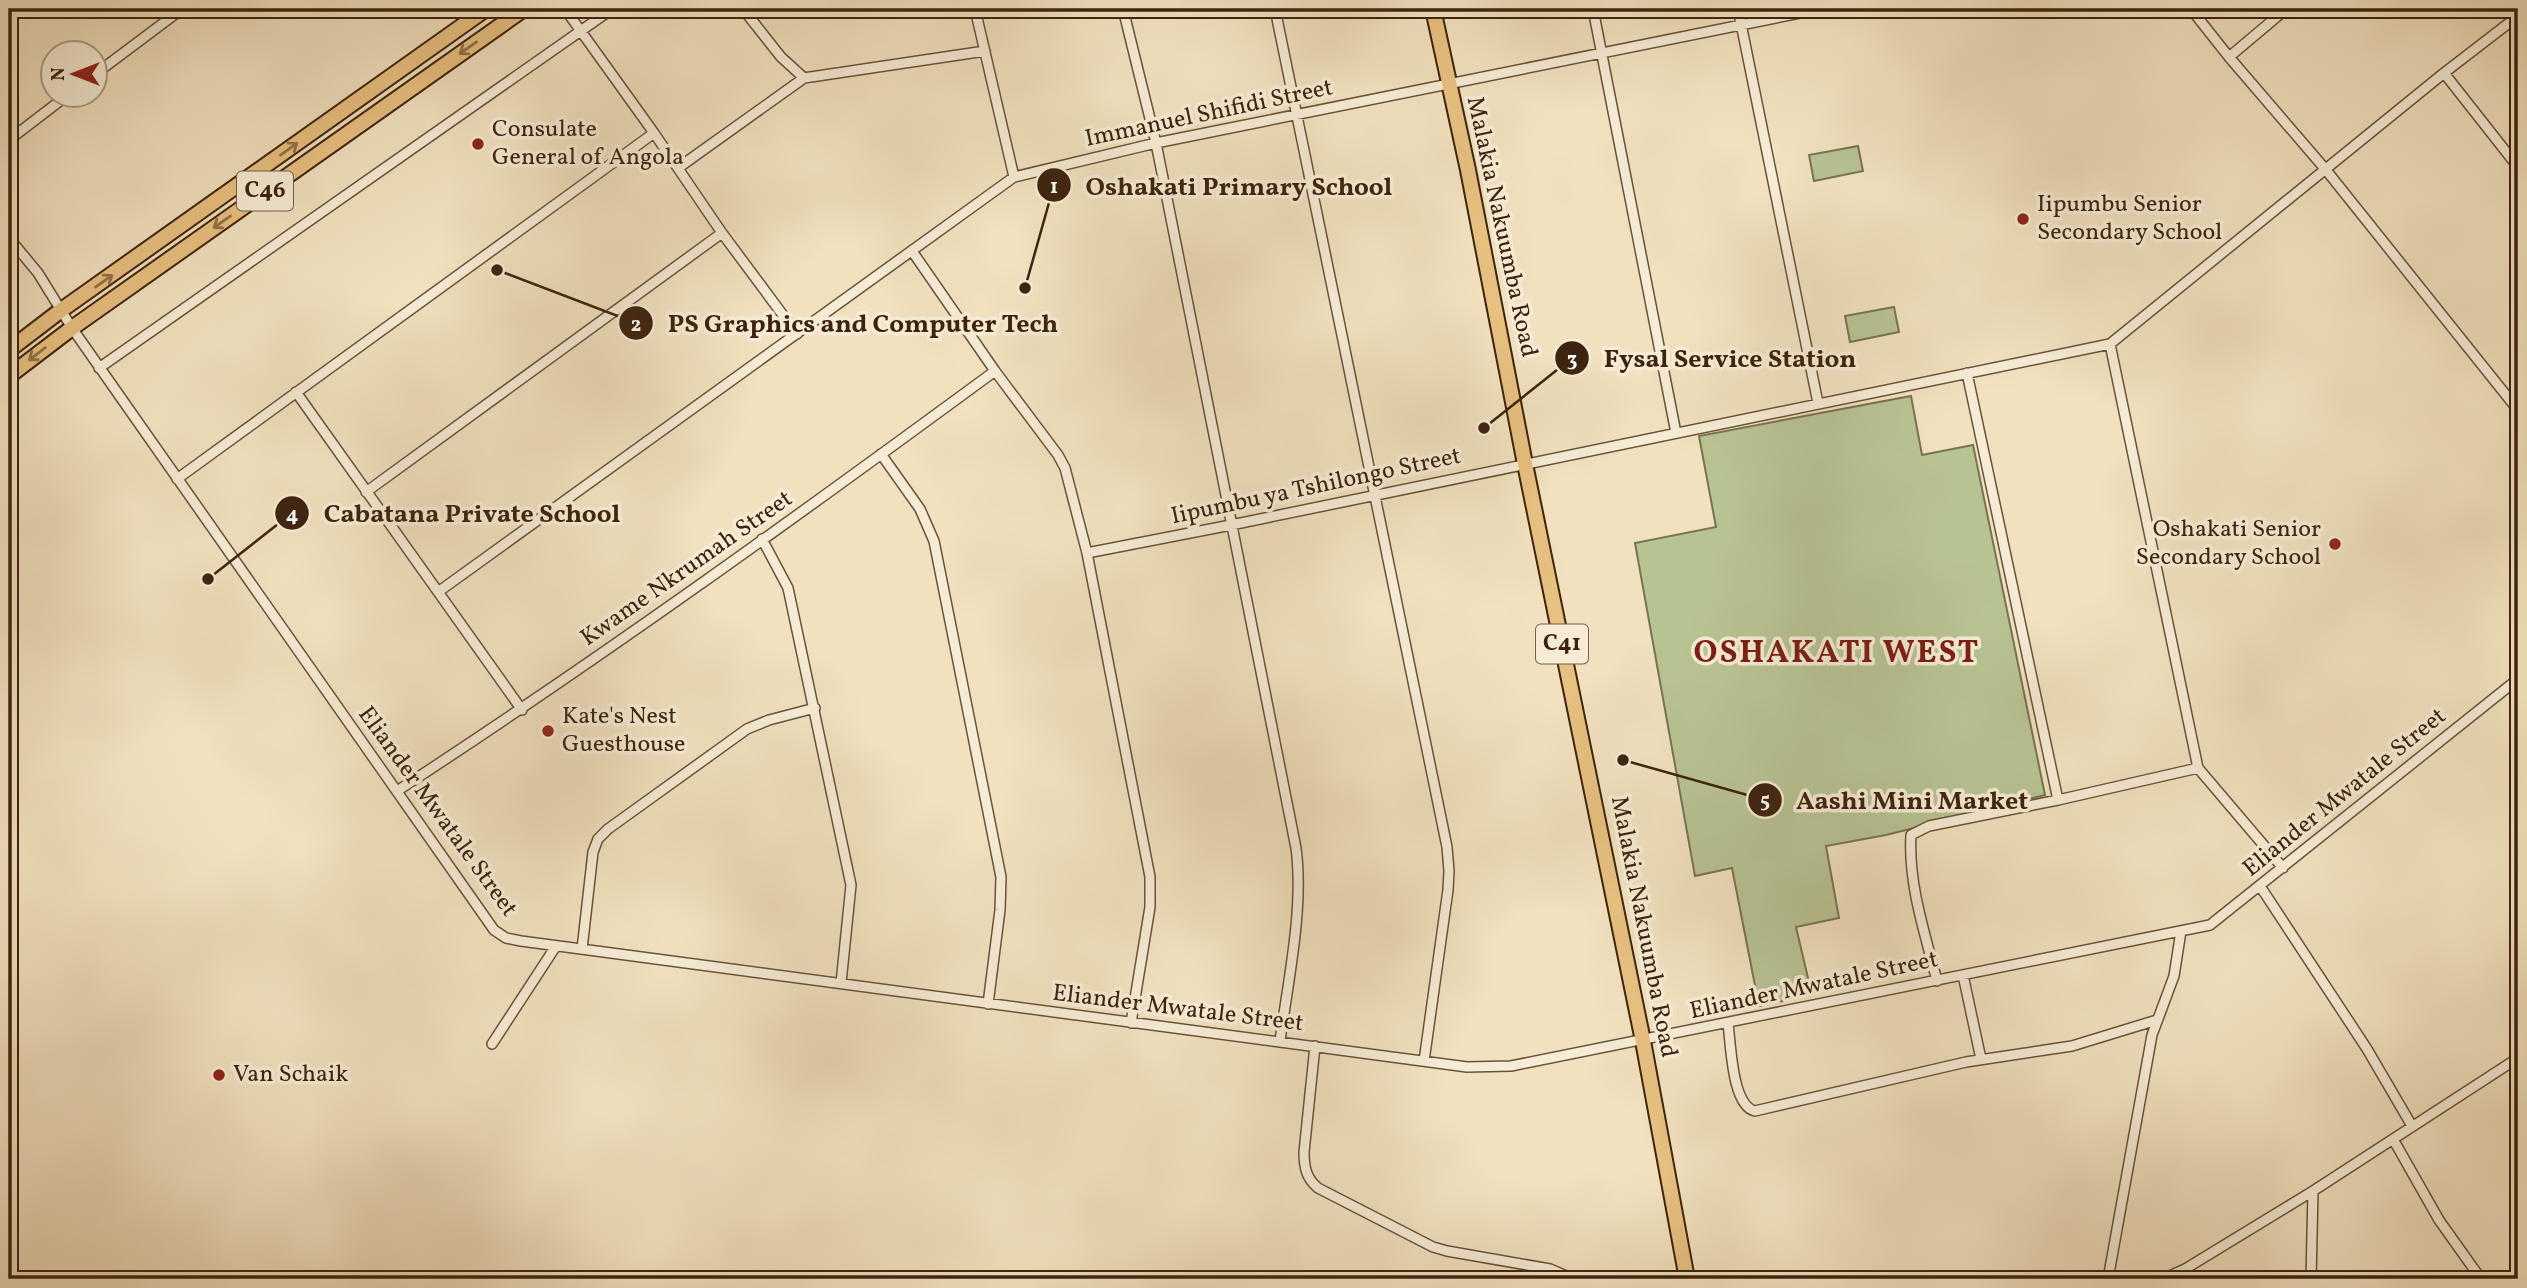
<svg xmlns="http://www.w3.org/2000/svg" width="2527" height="1288" viewBox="0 0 2527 1288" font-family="Vollkorn,serif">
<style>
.green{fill:#b8c394;stroke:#7a7352;stroke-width:2}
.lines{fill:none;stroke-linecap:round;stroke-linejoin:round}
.minor-casing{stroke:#6a523b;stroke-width:12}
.primary-casing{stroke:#3d230f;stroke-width:18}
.minor{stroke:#f6ecd5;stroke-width:9}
.primary{stroke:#e8c080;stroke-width:14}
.oneway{stroke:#927248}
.poi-dot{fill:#8f2418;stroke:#f6ecd5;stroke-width:2.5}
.labels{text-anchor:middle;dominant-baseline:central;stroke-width:7;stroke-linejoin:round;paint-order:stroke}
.shield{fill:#f6ecd5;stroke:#745f4a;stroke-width:2}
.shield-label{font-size:23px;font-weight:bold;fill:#3d230f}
.street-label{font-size:24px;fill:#3d230f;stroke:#f6ecd5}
.poi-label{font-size:24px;fill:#3d230f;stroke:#f6ecd5;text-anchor:start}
.district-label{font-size:32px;font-weight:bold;letter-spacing:2px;fill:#7a1f14;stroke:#f6ecd5}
.leader{fill:none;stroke:#3d230f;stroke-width:2.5}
.callout-dot{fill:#3d230f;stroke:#f6ecd5;stroke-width:2.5}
.mark-label{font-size:21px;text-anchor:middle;font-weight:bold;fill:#fff}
.callout-label{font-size:26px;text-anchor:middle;font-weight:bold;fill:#3d230f;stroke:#f6ecd5;stroke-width:7;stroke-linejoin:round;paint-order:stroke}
</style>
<rect width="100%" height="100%" fill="#f1e1bf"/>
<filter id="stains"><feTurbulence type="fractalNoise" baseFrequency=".00286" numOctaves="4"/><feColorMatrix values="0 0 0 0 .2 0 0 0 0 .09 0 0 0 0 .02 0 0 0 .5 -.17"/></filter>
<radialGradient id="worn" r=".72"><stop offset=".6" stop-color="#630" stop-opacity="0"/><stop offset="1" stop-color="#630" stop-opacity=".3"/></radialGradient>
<path class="green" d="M1858,146L1863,171L1814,181L1809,155Z
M1894,307L1899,332L1850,342L1845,316Z
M1911,396L1922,455L1973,445L2045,795L1886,835L1826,846L1839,918L1796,927L1812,995L1759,1006L1732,868L1695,876L1635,543L1716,527L1699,436Z"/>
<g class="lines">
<defs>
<path id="minor" d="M565,9L654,133
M743,9L781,57L804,78L985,51
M975,9L1014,177
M1123,9L1156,143L1296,848C1304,908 1288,981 1280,1041
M1275,9L1447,847L1449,871L1448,890L1424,1061
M1593,9L1676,433
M1738,9L1818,403
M2191,9L2229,57L2326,170L2518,410
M2229,57L2286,9
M2444,73L2518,167
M94,75L182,9
M9,140L69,94
M678,168L804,78
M9,238L38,273L72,328L494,930L506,938L521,941L1467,1067L1511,1066L2210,925L2518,679
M912,251L995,371L1058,455L1065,468L1087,553L1150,877V907L1131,1023
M2110,344L2198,768L2283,868
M99,368L612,9
M1967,373L2058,800L2198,768
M296,392L522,710
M881,454L920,509L934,541L1001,877L1000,910L988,1004
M177,479L654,133L722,233L797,334
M366,492L722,233
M762,539L788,588L851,885L841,983
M1087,553L1231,525L2110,344L2444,73L2518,16
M438,592L1014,177L1156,143L1820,9
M397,791C601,658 799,515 995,371
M2260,886L2367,1049L2412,1126
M582,949L593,852L598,839L608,829L747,729L769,720L815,708
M1963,975L1981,1059
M1937,981C1925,933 1908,884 1911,835L1929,826L2058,800
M1728,1024C1731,1045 1732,1106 1755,1111L1966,1062L2072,1046L2157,1020
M492,1044L556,946
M1315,1046L1304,1152C1304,1167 1306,1178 1318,1188L1433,1247L1447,1251L1550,1269L1573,1279
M2393,1139L2439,1220L2481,1279
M2108,1279L2152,1035L2174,976L2181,931
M2163,1279L2185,1269L2313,1191L2518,1058
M2311,1279L2313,1191"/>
<path id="primary" d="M1433,9L1468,170L1525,464L1643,1041L1687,1279
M9,350L60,311L486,9
M9,376L72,328L524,9"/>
</defs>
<use href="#minor" class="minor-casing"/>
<use href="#primary" class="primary-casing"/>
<use href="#minor" class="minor"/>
<use href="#primary" class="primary"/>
</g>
<defs><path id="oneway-shaft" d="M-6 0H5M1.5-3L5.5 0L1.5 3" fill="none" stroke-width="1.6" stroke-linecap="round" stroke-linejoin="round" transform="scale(1.75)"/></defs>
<g class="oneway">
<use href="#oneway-shaft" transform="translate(468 48) rotate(145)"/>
<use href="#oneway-shaft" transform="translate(289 149) rotate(-36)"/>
<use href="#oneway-shaft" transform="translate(222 222) rotate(145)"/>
<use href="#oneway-shaft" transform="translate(104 281) rotate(-35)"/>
<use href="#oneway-shaft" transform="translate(37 354) rotate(143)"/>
</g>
<g class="poi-dot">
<circle cx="478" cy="144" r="7"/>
<circle cx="2023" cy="219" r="7"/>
<circle cx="2335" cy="544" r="7"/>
<circle cx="548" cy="731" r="7"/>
<circle cx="219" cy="1075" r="7"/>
</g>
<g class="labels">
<g class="shield">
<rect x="237" y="171.5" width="56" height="39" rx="5"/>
<rect x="1536" y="624.5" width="52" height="39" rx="5"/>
</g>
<g class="shield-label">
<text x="265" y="191">C46</text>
<text x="1562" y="644">C41</text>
</g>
<g class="street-label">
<text transform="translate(1209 114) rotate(-12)">Immanuel Shifidi Street</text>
<text transform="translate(1501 227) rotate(78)">Malakia Nakuumba Road</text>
<text transform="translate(1316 487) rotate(-12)">Iipumbu ya Tshilongo Street</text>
<text transform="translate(687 569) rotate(-35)">Kwame Nkrumah Street</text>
<text transform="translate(2345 793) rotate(-39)">Eliander Mwatale Street</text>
<text transform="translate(437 812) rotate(54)">Eliander Mwatale Street</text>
<text transform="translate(1643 927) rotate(79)">Malakia Nakuumba Road</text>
<text transform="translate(1814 986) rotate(-12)">Eliander Mwatale Street</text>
<text transform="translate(1178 1009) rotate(7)">Eliander Mwatale Street</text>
</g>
<g class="poi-label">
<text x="492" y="130">Consulate<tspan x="492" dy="28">General of Angola</tspan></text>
<text x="2037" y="205">Iipumbu Senior<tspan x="2037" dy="28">Secondary School</tspan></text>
<text x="2321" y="530" text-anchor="end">Oshakati Senior<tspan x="2321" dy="28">Secondary School</tspan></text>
<text x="562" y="717">Kate's Nest<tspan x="562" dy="28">Guesthouse</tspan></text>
<text x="233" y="1075">Van Schaik</text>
</g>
<g class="district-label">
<text x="1837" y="654">OSHAKATI WEST</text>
</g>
</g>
<path class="leader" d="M1025 288L1054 185M497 270L636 323M1484 428L1572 358M208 579L292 513M1623 760L1765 800"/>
<g class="callout-dot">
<circle cx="1025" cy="288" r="7"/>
<circle cx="497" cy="270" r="7"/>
<circle cx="1484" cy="428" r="7"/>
<circle cx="208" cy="579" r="7"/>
<circle cx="1623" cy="760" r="7"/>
<circle cx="1054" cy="185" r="18"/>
<circle cx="636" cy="323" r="18"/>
<circle cx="1572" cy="358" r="18"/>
<circle cx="292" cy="513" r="18"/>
<circle cx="1765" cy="800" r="18"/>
</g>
<g class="mark-label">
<text x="1054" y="193">1</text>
<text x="636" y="331">2</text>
<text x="1572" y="366">3</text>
<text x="292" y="521">4</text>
<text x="1765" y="807">5</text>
</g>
<g class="callout-label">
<text x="1239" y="195">Oshakati Primary School</text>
<text x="863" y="332">PS Graphics and Computer Tech</text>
<text x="1730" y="367">Fysal Service Station</text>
<text x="472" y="522">Cabatana Private School</text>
<text x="1912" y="809">Aashi Mini Market</text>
</g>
<rect width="2527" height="1288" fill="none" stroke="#f1e1bf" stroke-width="35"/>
<rect x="10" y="10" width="2506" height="1267" fill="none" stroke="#3d230f" stroke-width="3.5"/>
<rect x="18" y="18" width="2492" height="1253" fill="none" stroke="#3d230f" stroke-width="2"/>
<g transform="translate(74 74) rotate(270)"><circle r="33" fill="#f6ecd5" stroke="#ac9c86" stroke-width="2"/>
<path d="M0-5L12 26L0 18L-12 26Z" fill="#8f2418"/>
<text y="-10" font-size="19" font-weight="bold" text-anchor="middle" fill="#3d230f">N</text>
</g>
<rect width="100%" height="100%" filter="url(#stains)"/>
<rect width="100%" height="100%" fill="url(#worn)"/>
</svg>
